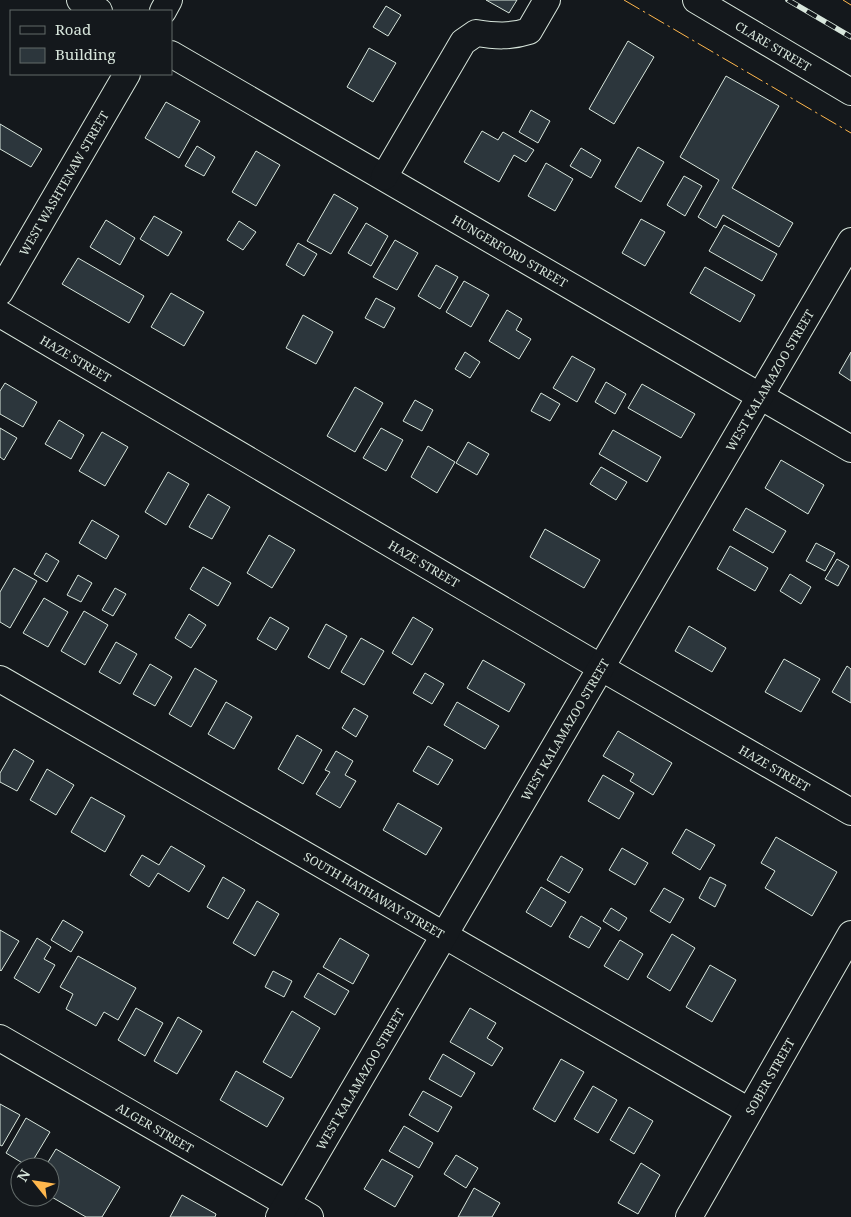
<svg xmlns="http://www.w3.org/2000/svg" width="851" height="1217" viewBox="0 0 851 1217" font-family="'Noto Serif',serif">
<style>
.building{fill:#2c363c;stroke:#d8e6dc}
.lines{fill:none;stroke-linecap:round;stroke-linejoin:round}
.minor-casing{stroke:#d8e6dc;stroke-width:28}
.minor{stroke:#14181c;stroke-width:26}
.rail-casing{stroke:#d8e6dc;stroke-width:5.5}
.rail{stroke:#14181c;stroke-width:4;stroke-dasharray:11;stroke-linecap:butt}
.power{stroke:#ffb74d;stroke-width:1;stroke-dasharray:18 4 2.5 4;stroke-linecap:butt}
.labels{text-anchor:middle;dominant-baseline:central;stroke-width:4;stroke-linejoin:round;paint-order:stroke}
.street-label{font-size:12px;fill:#d8e6dc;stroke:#14181c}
</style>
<rect width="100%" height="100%" fill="#14181c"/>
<path class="building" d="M486,0H517L509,13Z
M386,6L401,15L388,36L373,27Z
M628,41L654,57L614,124L589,109Z
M369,48L396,63L373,102L347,87Z
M726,76L779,106L732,188L793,223L779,247L723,215L716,228L698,217L719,180L680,157Z
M166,102L200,121L179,158L145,138Z
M531,110L550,121L538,143L519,132Z
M0,124L42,149L31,167L0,149Z
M482,131L498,140L503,132L534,150L526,162L514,155L499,182L464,162Z
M197,146L215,157L204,176L185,166Z
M638,147L664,162L641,202L615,187Z
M581,148L601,160L591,178L570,166Z
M256,151L280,165L256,206L232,192Z
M546,163L573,179L555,211L528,196Z
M684,176L702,186L685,216L667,205Z
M334,194L358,208L331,254L307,241Z
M154,216L182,232L168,256L140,239Z
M641,219L665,232L645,266L622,253Z
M106,220L135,238L120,265L90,247Z
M239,221L256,232L243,250L227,240Z
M366,223L388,236L371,266L348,253Z
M724,225L777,254L762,281L709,251Z
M395,240L418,253L397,290L373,277Z
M298,243L317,254L304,276L286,265Z
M78,258L144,296L129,323L62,284Z
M436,265L458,277L440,309L418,296Z
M705,267L755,295L740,322L690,293Z
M464,281L489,295L471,327L446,312Z
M171,293L204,312L184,346L151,327Z
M376,298L395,308L384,328L365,318Z
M507,310L522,319L516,330L531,339L519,359L489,341Z
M303,315L333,332L316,364L286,348Z
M465,352L480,362L470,378L455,369Z
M851,352V381L839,373Z
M572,356L595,369L577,402L553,388Z
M606,382L626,394L615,414L595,402Z
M5,383L37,402L23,427L0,414V391Z
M642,384L695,414L681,438L628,408Z
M355,387L383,403L355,452L327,436Z
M541,393L560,404L550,421L531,411Z
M415,400L433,410L422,431L403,421Z
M59,420L84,435L71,459L45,444Z
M0,428L17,438L4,460L0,457Z
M381,428L403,440L386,471L363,458Z
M613,430L661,457L647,482L599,454Z
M102,432L128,447L105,486L79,471Z
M468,442L489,454L477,475L456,463Z
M428,446L455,462L437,493L411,477Z
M781,460L824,485L808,514L765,488Z
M601,467L627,482L616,500L590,484Z
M168,472L189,484L166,525L145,512Z
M208,494L230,507L212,539L189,527Z
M746,508L786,531L773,553L733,530Z
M92,520L119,536L106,559L79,543Z
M545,529L600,560L584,588L530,557Z
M269,535L295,550L272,588L247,573Z
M816,543L835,553L825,571L806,561Z
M730,546L768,568L755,591L717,569Z
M46,553L59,561L47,582L34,574Z
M837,559L849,566L838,586L825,579Z
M203,567L231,583L218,606L190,589Z
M14,568L37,581L10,628L0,622V592Z
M790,574L811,587L801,604L780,591Z
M78,575L92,583L81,602L67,595Z
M115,588L126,594L113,616L102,610Z
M44,598L68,612L48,647L23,633Z
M84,611L108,625L85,665L61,651Z
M189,614L206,625L191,648L175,638Z
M270,617L289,628L276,650L257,639Z
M413,617L433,629L412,665L392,653Z
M326,624L347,636L329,669L308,657Z
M689,626L726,648L712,672L675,651Z
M361,638L384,651L364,685L341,672Z
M116,642L137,654L120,684L99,672Z
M784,659L820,679L801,712L765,692Z
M483,660L525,684L509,712L467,688Z
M150,664L172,677L155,706L133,694Z
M847,666L851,669V703L832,692Z
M195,668L217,681L191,727L169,714Z
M425,673L444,684L432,704L413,693Z
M226,702L252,717L234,749L208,734Z
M457,702L499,726L485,749L444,725Z
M354,708L368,716L356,737L342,728Z
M618,731L672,763L653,795L630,781L634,774L603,756Z
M297,735L322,750L303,784L278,769Z
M428,746L453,760L438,785L413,771Z
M14,749L34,761L17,791L0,782V773Z
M336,751L353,761L345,775L356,781L340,808L316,794L330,772L325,770Z
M47,769L74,785L56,815L30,800Z
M603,775L634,793L619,819L588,801Z
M91,797L125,816L105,852L71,832Z
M398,803L442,828L426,855L383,830Z
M686,829L715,845L700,870L672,853Z
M776,837L837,872L812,916L765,888L775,871L761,863Z
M171,846L205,866L189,892L158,873L149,887L130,875L142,855L159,865Z
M622,848L648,863L635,885L609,870Z
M561,856L583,869L569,893L547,880Z
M223,877L245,890L228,919L207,907Z
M710,877L726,885L715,907L699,898Z
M541,887L566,902L551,927L526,912Z
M664,888L684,899L670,923L650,911Z
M257,901L279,914L255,956L233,943Z
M611,908L627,918L619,931L603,921Z
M581,916L601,928L589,948L569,937Z
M63,920L83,932L71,952L51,940Z
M0,930L19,941L1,971L0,970Z
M672,934L695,948L670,991L647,977Z
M37,938L51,947L44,959L55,965L39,993L14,978Z
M340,938L369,955L353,984L323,967Z
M620,940L643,954L628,980L604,966Z
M78,956L136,988L118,1020L104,1012L96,1026L66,1009L73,994L60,987Z
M710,965L736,980L712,1022L686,1007Z
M273,971L292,981L284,997L265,987Z
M318,973L349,991L335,1015L304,997Z
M136,1008L163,1023L145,1056L118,1040Z
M470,1008L496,1023L487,1038L503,1048L492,1066L450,1042Z
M292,1011L320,1028L291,1078L263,1062Z
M178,1017L202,1031L177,1074L154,1061Z
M443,1054L475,1073L461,1097L429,1079Z
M561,1059L584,1072L555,1122L533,1109Z
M236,1071L284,1098L267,1127L220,1100Z
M593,1086L617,1100L598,1133L574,1119Z
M423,1091L452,1107L438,1132L409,1115Z
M0,1104L20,1115L2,1146L0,1145Z
M629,1107L653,1121L634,1154L610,1140Z
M26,1118L50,1132L29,1167L6,1153Z
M404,1126L433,1143L419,1168L389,1151Z
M56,1149L120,1187L102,1217H86L50,1196V1167H45Z
M456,1155L478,1168L466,1188L444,1174Z
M382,1159L413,1176L395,1207L364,1189Z
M641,1163L660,1175L638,1214L618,1203Z
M474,1188L500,1203L492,1217H458Z
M182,1195L216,1214L215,1217H170Z"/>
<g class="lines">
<defs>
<g id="minor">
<path d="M80,0L99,11"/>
<path id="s1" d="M696,0L851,92"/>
<path d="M163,11L169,0"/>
<path id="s2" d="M171,54L851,449"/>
<path d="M384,177L463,42L476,33C495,36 511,37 529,31L547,0"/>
<path id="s3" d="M0,292L127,74"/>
<path id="s4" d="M0,314L600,667L851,812"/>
<path id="s5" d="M0,679L749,1111"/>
<path id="s6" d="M0,1038L310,1217"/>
<path id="s7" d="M279,1217L851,241"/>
<path id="s8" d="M689,1217L851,934"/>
</g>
</defs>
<use href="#minor" class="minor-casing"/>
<use href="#minor" class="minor"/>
<defs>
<path id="rail" d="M788,0L851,37"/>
</defs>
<use href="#rail" class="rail-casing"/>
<use href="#rail" class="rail"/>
<path class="power" d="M624,0L851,133
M843,0L851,5"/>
</g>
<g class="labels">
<g class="street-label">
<text stroke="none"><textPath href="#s1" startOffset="90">CLARE STREET</textPath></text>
<text stroke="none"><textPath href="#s3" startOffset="126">WEST WASHTENAW STREET</textPath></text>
<text stroke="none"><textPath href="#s2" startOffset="392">HUNGERFORD STREET</textPath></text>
<text stroke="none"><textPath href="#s4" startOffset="88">HAZE STREET</textPath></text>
<text stroke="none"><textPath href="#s7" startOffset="970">WEST KALAMAZOO STREET</textPath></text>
<text stroke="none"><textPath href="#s4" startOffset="492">HAZE STREET</textPath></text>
<text stroke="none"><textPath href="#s7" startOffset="565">WEST KALAMAZOO STREET</textPath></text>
<text stroke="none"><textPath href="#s4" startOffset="898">HAZE STREET</textPath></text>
<text stroke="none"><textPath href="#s5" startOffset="432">SOUTH HATHAWAY STREET</textPath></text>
<text stroke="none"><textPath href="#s8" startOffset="162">SOBER STREET</textPath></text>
<text stroke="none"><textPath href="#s7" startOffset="160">WEST KALAMAZOO STREET</textPath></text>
<text stroke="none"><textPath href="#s6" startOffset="179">ALGER STREET</textPath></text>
</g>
</g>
<rect x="10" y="10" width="162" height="65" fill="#14181c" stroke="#626a69"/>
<rect x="20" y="26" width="25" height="8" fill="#14181c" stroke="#626a69"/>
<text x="55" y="35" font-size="15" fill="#d8e6dc">Road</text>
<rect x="20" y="48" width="25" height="15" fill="#2c363c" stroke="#626a69"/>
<text x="55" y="60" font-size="15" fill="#d8e6dc">Building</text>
<g transform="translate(35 1182) rotate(300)"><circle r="24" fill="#14181c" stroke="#626a69"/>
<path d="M0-4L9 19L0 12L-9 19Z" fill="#ffb74d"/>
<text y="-8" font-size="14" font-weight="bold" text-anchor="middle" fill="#d8e6dc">N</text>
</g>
</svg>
